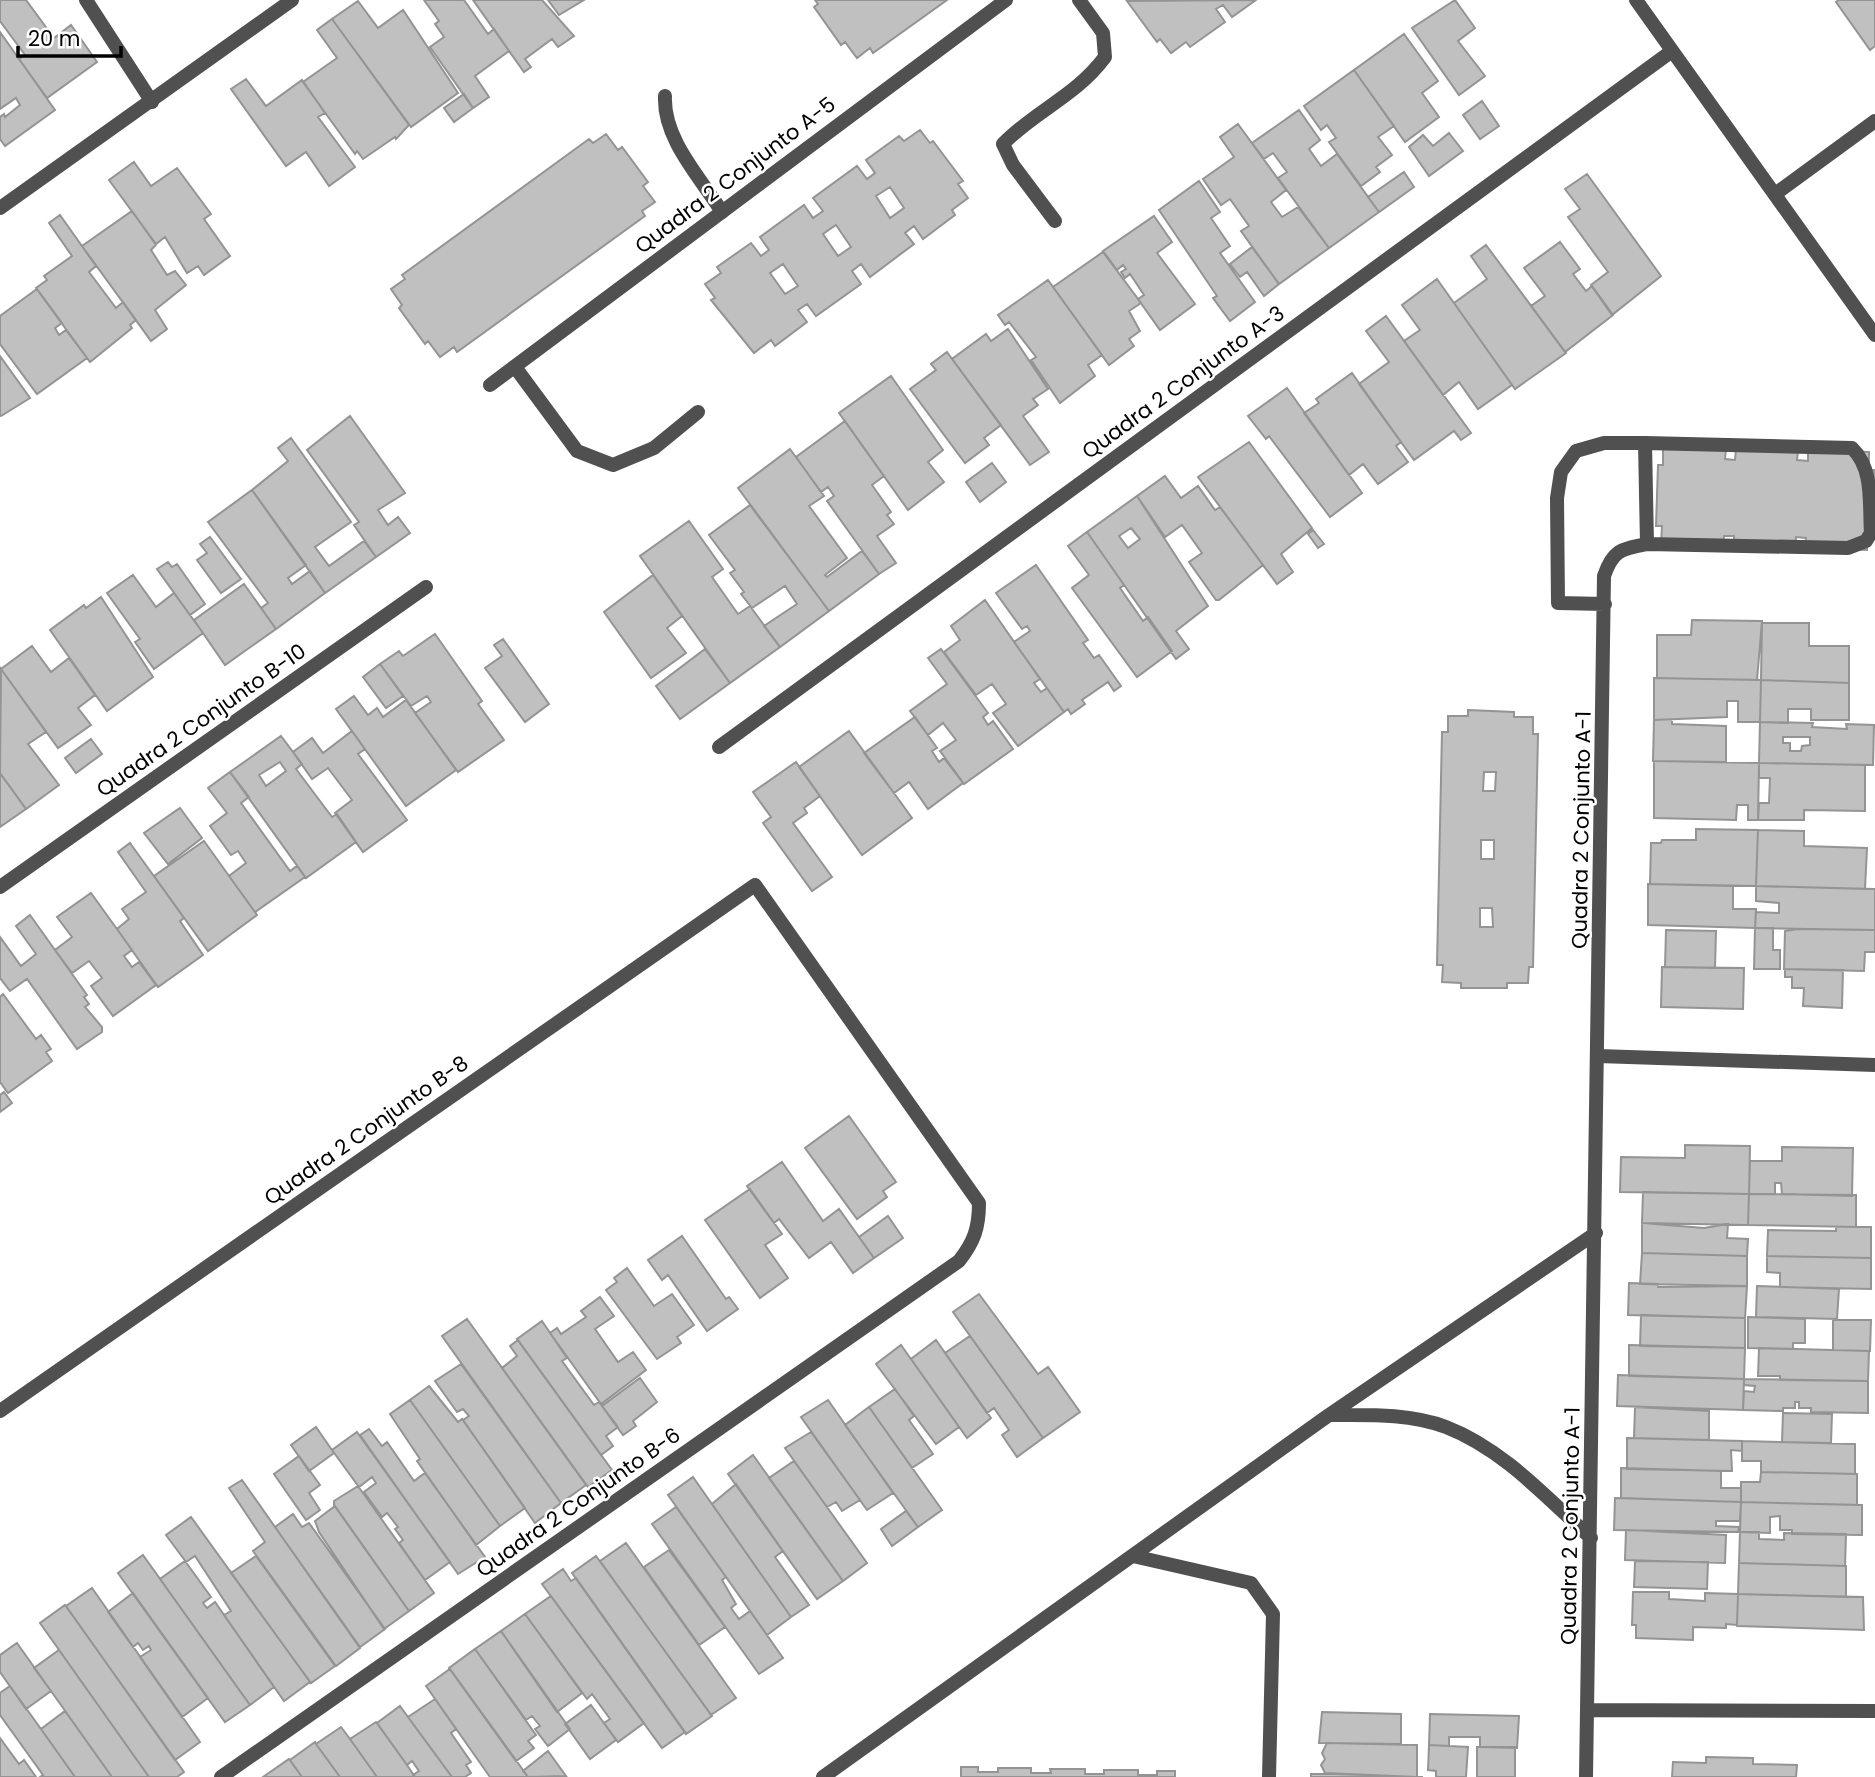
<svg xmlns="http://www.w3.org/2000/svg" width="1875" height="1777" viewBox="0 0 1875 1777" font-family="Poppins,sans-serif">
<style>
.building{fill:#c0c0c0;stroke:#949494;stroke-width:2;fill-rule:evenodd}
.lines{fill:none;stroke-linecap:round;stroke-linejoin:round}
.lane{stroke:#505050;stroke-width:14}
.street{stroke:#505050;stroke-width:14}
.labels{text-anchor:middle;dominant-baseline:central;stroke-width:5;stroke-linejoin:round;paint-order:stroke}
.street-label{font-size:21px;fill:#000;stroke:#fff}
</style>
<rect width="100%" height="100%" fill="#fff"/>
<path class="building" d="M0,0H26L54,38L71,25L97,62L47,98L19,59L25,55L0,21Z
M424,0H464L488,34L494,29L509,51L475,76L489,97L473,108L430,47L444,37L435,24L439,21Z
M473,0H542L574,36L558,47L552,39L525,59L531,67L524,72Z
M548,0H584L559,15Z
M815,0H947L873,53L870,48L857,58L845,42L841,45L814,7L818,4Z
M1256,0L1232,17L1223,5L1216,9L1225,22L1190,47L1186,42L1171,53L1160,39L1157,42L1127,1Z
M1455,0L1475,28L1458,41L1485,76L1459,95L1412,28Z
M1839,0H1875V46L1870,50L1836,2Z
M358,1L378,28L403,10L458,93L411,127L332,19Z
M332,19L409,125L396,139L395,137L363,159L357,151L355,154L303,82L337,58L317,30Z
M0,32L55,110L5,146L0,139V117L4,114L5,117L20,105L16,98L0,109Z
M1404,34L1438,81L1422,93L1439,117L1405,142L1354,70Z
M1354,70L1394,126L1378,137L1392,155L1376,167L1380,172L1361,186L1329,142L1336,138L1327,125L1321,130L1304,106Z
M246,79L266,106L302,80L325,113L318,117L355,167L329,186L306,152L286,166L231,89Z
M464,94L473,108L454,122L444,108Z
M1482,101L1499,126L1480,139L1463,115Z
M1299,110L1320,140L1309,149L1321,166L1337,154L1379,212L1329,248L1278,178L1287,172L1273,153L1264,159L1252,143Z
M1238,124L1286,190L1271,202L1282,217L1298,207L1329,248L1279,284L1241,231L1249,226L1230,199L1221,205L1203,179L1234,157L1220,137Z
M920,130L930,143L933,141L963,181L958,184L968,198L952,210L955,215L923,239L914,226L905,233L914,244L870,277L861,264L852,271L861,284L816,316L807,304L798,310L807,322L775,346L771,340L754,353L711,300L715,298L705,284L721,273L717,267L751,243L761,256L769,250L760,237L804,205L813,218L823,211L813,198L857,166L867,179L875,173L866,160L899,136L904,141ZM890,187L904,208L890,218L876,196ZM836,225L851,247L838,256L823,234ZM783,264L798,286L785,294L770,273Z
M1449,133L1463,151L1429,176L1409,147L1423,135L1433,146Z
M606,134L618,150L622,147L648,182L643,186L655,202L642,211L645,216L457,352L454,347L440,357L428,341L425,344L399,308L402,305L391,289L405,279L402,275L589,139L593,143Z
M134,162L151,186L177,168L211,214L204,219L230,256L204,275L198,266L187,273L165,237L156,244L109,180Z
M1404,172L1414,187L1379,212L1368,197Z
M1587,174L1661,276L1612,315L1591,285L1608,272L1568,217L1580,209L1565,189Z
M1199,181L1220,212L1211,218L1230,246L1220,253L1255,302L1230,321L1213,298L1217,296L1159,210Z
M132,211L156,245L151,250L167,275L175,271L186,285L155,310L167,329L151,341L82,246Z
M60,215L96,266L89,272L116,308L123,302L136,320L130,325L132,328L90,362L36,288L47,280L44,276L72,256L49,223Z
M1154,216L1172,242L1157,253L1195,304L1160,330L1138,299L1144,295L1130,274L1125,278L1121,272L1126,269L1123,265L1117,270L1103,251Z
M1560,242L1580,269L1573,274L1586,291L1592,286L1613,315L1565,352L1531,306L1545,296L1524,268Z
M1486,245L1566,353L1515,389L1454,303L1487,279L1471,256Z
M1252,247L1279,284L1264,296L1247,272L1240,277L1230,264Z
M1103,252L1141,303L1129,311L1140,331L1129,339L1134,346L1109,365L1053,287Z
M1437,279L1512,385L1478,409L1459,382L1443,395L1404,341L1420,330L1402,305Z
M1048,280L1102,355L1088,365L1095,376L1060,403L1031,360L1036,357L1009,322L1005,325L998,315Z
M37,289L62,323L55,328L59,335L66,330L87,358L37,394L0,344V316Z
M1386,316L1471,433L1461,440L1454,431L1414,460L1359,384L1389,362L1366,331Z
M1008,329L1048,389L1033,399L1038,405L1023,416L1049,452L1030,465L952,359L986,334L991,341Z
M947,352L1001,425L984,438L989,445L965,463L910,389L936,370L931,364Z
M0,356L30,398L1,416L0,415Z
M1352,373L1401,442L1396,446L1408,462L1378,484L1363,464L1349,475L1304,413L1319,403L1316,399Z
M891,376L943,450L928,462L944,482L908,510L839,413Z
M1287,388L1362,493L1330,517L1269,436L1266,439L1248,416Z
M350,416L405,493L378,510L388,525L398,517L410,533L376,557L354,525L359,522L307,450Z
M845,421L884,476L872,485L891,512L887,515L894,524L877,536L896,563L879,574L827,501L834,496L828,487L821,492L796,457Z
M291,438L351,522L315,547L329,566L364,541L376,557L325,593L252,490L288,461L278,448Z
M1249,442L1312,528L1281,554L1293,572L1277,584L1198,477Z
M1663,447L1726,449L1725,459L1735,460L1736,449L1798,451L1797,460L1808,461V450L1869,452V470H1874L1873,531H1868L1867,550L1805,548L1806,538L1796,537L1795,548L1734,546V536H1724L1723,547L1661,544L1662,526H1656L1658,465H1663Z
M790,449L824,496L809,506L847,558L825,575L827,577L862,551L879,574L829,611L738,488Z
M992,463L1006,482L980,502L966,482Z
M1165,476L1181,498L1198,486L1215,510L1220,507L1263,565L1219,600H1216L1189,562L1202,553L1182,525L1165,537L1137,496Z
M252,490L306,565L288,578L292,584L310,571L325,593L276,629L261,608L268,603L208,522Z
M1137,496L1208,606L1176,631L1189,649L1176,659L1087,532ZM1131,528L1140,539L1128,548L1119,536Z
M750,505L829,611L780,647L764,626L797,604L785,586L752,608L741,594L744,592L730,573L735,570L709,535Z
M689,521L723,569L712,577L733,607L738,614L750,606L780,647L730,683L640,556Z
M1313,530L1324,544L1318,548L1308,534Z
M1087,532L1124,585L1120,588L1143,621L1148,617L1172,651L1137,677L1072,588L1089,575L1068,546Z
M210,537L241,579L221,593L197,560L207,553L200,544Z
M168,562L172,567L177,564L205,604L190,615L157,569Z
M1036,565L1088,640L1083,643L1094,658L1099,655L1121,686L1114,691L1108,682L1082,700L1085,704L1071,714L1068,709L1064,712L1014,642L1030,631L1027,626L1022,629L996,593Z
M133,575L156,607L174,593L203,633L154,669L135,642L140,639L107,593Z
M653,575L682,616L667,628L686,653L651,678L604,612Z
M244,584L276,629L225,665L194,620Z
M101,597L153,677L107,711L50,630L84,605L86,608Z
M985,600L1040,679L1034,683L1041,692L1047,688L1064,712L1018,746L993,713L1006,704L992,684L976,695L944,652L960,640L951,626Z
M1692,620L1762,621L1757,680L1657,678V635H1691Z
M1762,623H1809V646H1849V683L1761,680Z
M435,634L482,701L478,704L504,740L458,772L415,713L431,702L427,696L411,706L380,664L399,651L403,656Z
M503,639L549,704L525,722L485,668L502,656L494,645Z
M32,646L51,672L69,658L95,695L78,708L91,725L58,748L1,669Z
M705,649L730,683L680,719L656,686Z
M941,649L988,713L983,717L988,725L993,721L1013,749L964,784L940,751L956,740L943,723L928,735L910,711L947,684L928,658Z
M380,664L403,696L386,708L363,677Z
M1,669L46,732L28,744L59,785L26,809L0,773Z
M1654,678L1761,680L1760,722H1738V701H1727V717L1654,720Z
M1761,680L1849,683V720H1811V709H1788V723L1760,722Z
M354,696L368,715L377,708L383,717L406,700L456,770L406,806L336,709Z
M1468,710L1514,712V717H1533V734H1538L1533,967H1529L1528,983H1507V988H1461V983L1442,982L1443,965H1437L1442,732H1448V716H1468ZM1484,772H1496L1495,791H1483ZM1481,840H1494V859H1481ZM1480,908H1492L1493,927H1480Z
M915,717L937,748L932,751L939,762L944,758L963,783L928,809L909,782L894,793L864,753Z
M1654,720H1672V724L1726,726V762L1653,761Z
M1760,722L1813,723L1812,727L1847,729L1846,724L1874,725L1873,765L1759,763ZM1783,737H1810V745L1802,746L1801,751H1790V743H1783Z
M352,731L365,749L358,754L407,820L363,852L335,813L352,800L328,768L312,779L293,752L312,738L323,753Z
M849,731L912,818L862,855L799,767Z
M281,736L302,764L296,769L332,817L337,814L356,842L306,878L230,772ZM280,762L286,771L266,786L259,775Z
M91,739L102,754L76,773L65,758Z
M1654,761L1759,763L1758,820H1748V805H1737L1736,820L1654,818Z
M796,762L820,796L804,808L807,813L793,823L832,877L812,891L763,823L771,817L753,792Z
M1759,763L1865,765V811L1804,810V820H1758L1759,803H1769L1770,778H1759Z
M230,772L249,797L241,803L290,871L297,866L305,877L255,912L229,876L246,863L238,851L231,855L210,826L227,813L208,788Z
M0,773L26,809L0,827Z
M180,808L202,838L168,864L144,833Z
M1696,829L1758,830L1756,886L1650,884L1651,843H1661L1662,840H1696Z
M1758,830L1804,831V846L1867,848L1865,889L1756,886Z
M204,841L257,915L208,951L154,876Z
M130,843L184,918L180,921L203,955L158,987L117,929L129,919L122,909L146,892L118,852Z
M1648,884L1733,886V909H1756L1755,928L1648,925Z
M1756,886L1875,889V930L1755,928L1756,912L1779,913V903L1756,901Z
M91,893L132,950L124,956L132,967L139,962L156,985L113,1016L91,986L102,978L89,961L72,973L55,950L72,937L57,917Z
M30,915L87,995L84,997L89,1004L85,1007L102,1027V1032L77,1049L27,979L10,991L0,978V937L21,966L36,954L16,926Z
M1755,928H1773V950H1780V969H1754Z
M1798,929L1875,930V952H1865L1864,971L1784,969L1785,931Z
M1666,930L1716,931L1715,968L1665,967Z
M1662,967L1744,968L1743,1009L1661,1007Z
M1785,969L1843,970L1842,1008L1803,1006L1804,988H1792V977H1785Z
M3,994L36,1039L41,1035L51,1049L46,1052L52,1061L8,1093L0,1082V997Z
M4,1092L12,1103L0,1112V1095Z
M849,1116L896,1182L883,1191L887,1197L857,1219L805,1148Z
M1685,1145L1750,1146L1749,1194L1620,1192L1621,1157L1685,1158Z
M1782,1147L1853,1148L1852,1196L1782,1194L1781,1183H1775V1194H1749L1750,1161H1782Z
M782,1162L823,1221L839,1209L874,1258L853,1273L831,1242L809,1258L779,1219L774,1223L747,1186Z
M750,1189L782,1234L765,1245L788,1278L760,1298L705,1220Z
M1643,1192L1749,1194L1748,1225L1642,1223Z
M1749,1194L1856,1195V1227L1748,1225Z
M888,1216L903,1238L874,1258L859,1237Z
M1642,1223L1704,1228L1728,1224L1727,1238L1748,1239L1747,1256L1642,1253Z
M1836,1227H1871V1258L1767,1256L1768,1230L1836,1231Z
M682,1236L726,1299L729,1297L738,1309L707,1331L668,1275L662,1280L648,1260Z
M1642,1253L1747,1256V1286L1640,1284Z
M1767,1256L1871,1258V1289L1780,1287V1273L1767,1272Z
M627,1268L654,1306L672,1294L694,1325L677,1337L681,1343L657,1359L606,1290L617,1282L614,1278Z
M1629,1283L1658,1284V1287L1747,1286L1745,1318L1628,1315Z
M1757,1286L1839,1289L1837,1319L1756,1317Z
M979,1294L1038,1374L1048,1367L1080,1412L1043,1438L953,1312Z
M600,1297L614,1316L595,1329L618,1362L633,1352L646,1370L601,1404L550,1333L557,1328L561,1334L586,1317L581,1311Z
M1641,1315L1745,1318V1348L1640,1346Z
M1748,1317L1805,1319V1343H1793V1349L1748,1348Z
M467,1319L586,1485L561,1503L442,1336Z
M1833,1320H1871L1870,1351L1833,1350Z
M542,1321L567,1358L562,1361L594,1405L599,1402L618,1427L606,1436L613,1446L601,1455L517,1339Z
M970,1336L1043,1438L1017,1457L1002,1435L1009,1430L994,1408L987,1413L945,1353Z
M518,1340L612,1470L588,1487L502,1368L517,1356L510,1346Z
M936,1340L991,1418L967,1438L911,1359Z
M901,1345L959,1427L936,1444L876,1364Z
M1629,1345L1745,1348L1744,1379L1629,1376Z
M1759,1348L1869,1351L1868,1381L1780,1380V1376H1758Z
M461,1364L561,1503L535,1523L463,1420L469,1416L463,1409L457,1412L435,1381Z
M1618,1375L1744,1379L1743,1410L1617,1406Z
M640,1378L657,1402L633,1421L636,1426L623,1435L602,1406Z
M1744,1379L1868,1381V1413L1811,1412V1408H1799V1402H1795V1408H1783V1411L1743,1410L1744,1391L1754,1392L1755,1386L1744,1385Z
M429,1386L458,1422L462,1419L525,1508L500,1526L410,1400Z
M895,1389L914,1416L909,1420L933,1454L912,1468L869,1407Z
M410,1400L500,1526L476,1545L417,1461L420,1459L390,1414Z
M828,1400L893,1493L867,1510L801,1417Z
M869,1407L942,1510L918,1527L845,1425Z
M1635,1407L1709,1411V1440L1634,1438Z
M1783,1413L1832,1414L1831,1443L1782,1442Z
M316,1427L334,1453L309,1471L291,1445Z
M369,1429L382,1446L387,1442L414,1481L425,1473L485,1557L458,1574L360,1435Z
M357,1432L450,1562L425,1580L399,1543L403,1540L395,1529L398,1527L387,1513L382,1517L364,1492L376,1483L372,1477L359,1487L332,1450Z
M811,1432L860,1500L842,1511L836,1502L827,1507L785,1448Z
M1627,1438L1742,1441V1451L1731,1450L1732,1471L1627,1469Z
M1742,1441L1855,1444V1474L1761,1472V1461H1742Z
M753,1455L843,1581L817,1599L728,1474Z
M299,1456L320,1485L309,1493L320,1510L306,1520L274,1474Z
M794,1461L867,1563L843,1581L769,1478Z
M1621,1468L1721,1471V1488H1741V1502L1621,1498Z
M1761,1472L1857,1474V1505L1741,1502V1482H1760Z
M693,1477L791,1617L767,1635L668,1495Z
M242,1480L360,1648L336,1666L253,1551L265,1542L229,1488Z
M736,1484L783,1551L775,1557L809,1605L791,1617L712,1504Z
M358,1486L434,1593L409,1611L334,1505V1501Z
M1615,1498L1741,1502L1740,1521H1716V1526L1739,1527L1738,1532L1614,1530Z
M1741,1502L1862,1505V1535L1792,1534V1530H1780V1516L1770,1517V1533L1740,1532Z
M335,1506L409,1611L384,1629L319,1532L315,1521Z
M676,1507L726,1577L722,1580L736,1604L731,1608L739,1619L750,1611L783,1658L759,1674L652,1524Z
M906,1511L918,1527L892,1546L881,1529Z
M293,1514L302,1527L309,1523L385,1629L360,1647L275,1527Z
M191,1517L310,1682L284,1701L224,1615L231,1611L195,1556L186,1562L166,1535Z
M1626,1530L1726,1535L1725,1563L1625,1560Z
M1740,1532H1759V1539L1784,1540V1533L1846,1534L1845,1566L1739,1563Z
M626,1543L736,1698L711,1715L600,1561Z
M669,1550L725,1627L699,1645L644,1567Z
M143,1555L250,1705L225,1722L118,1573Z
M256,1556L335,1666L311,1683L231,1573Z
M596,1556L712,1716L686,1734L572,1573Z
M185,1561L211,1597L203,1603L207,1608L215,1602L274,1687L250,1705L160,1579Z
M1635,1561L1708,1562L1707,1589L1634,1587Z
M1739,1563L1846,1566V1597L1738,1594Z
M563,1569L571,1581L576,1578L685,1732L662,1748L542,1584Z
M92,1588L200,1742L175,1760L66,1606Z
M1633,1592H1669V1599L1705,1601V1593L1738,1594L1737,1625L1726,1624V1628L1693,1627V1640L1636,1638V1625H1632Z
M133,1593L208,1698L182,1717L140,1657L151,1650L149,1646L143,1650L138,1643L133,1647L108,1612Z
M1738,1594L1863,1597L1864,1630L1737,1626Z
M551,1596L644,1723L618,1742L604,1723L610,1719L592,1694L587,1699L525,1614Z
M65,1605L184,1772L177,1777H149L40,1623Z
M525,1614L582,1693L557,1712L501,1631Z
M501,1631L570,1729L548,1746L535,1729L540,1726L532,1716L526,1720L475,1649Z
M17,1643L51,1691L26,1709L0,1672V1655Z
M475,1649L536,1735L528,1741L534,1748L516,1761L449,1668Z
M59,1650L149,1777H112L51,1691L34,1668Z
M450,1669L508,1749L528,1777H490L426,1686Z
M10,1686L41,1729L75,1777H40L43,1775L0,1715V1693Z
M435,1699L456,1729L451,1733L471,1762L466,1765L471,1773L465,1777H452L408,1717Z
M591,1705L616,1740L590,1759L565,1724Z
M400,1706L408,1717L452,1777H415L413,1775L419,1771L412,1761L407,1765L377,1723Z
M65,1711L112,1777H75L41,1729Z
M1322,1712L1401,1714V1744L1319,1743Z
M1430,1714L1519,1716L1517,1748L1480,1747V1737H1449V1746L1429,1745Z
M376,1722L407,1765L415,1777H377L350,1739Z
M341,1727L350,1739L377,1777H340L316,1744Z
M0,1738L19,1764L24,1760L36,1777H0Z
M315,1742L316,1744L340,1777H302L290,1760Z
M1327,1743L1417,1745V1777L1325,1773L1321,1765L1325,1759L1322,1753Z
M1429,1745L1468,1747L1466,1777H1436V1771L1428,1770Z
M1477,1747H1515V1777H1477Z
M548,1751L566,1776L528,1777L523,1771Z
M1706,1757L1753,1758V1764L1797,1765L1796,1777H1672L1673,1762L1706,1763Z
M289,1759L302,1777H263Z
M961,1767H978V1772H998V1768H1031V1773H1051L1050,1769H1085V1774H1104V1770H1138V1775H1157V1771H1175V1777H961Z
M1311,1774H1335L1423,1777H1311Z"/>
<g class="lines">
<path class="lane" d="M86,0L152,102
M665,96C663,139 700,177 722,212
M1055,221L1013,165L1003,144C1036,110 1075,97 1105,57L1103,33L1079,0
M515,367L577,451L613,465L654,448L698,412"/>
<path class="street" d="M1636,0L1875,335
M1775,194L1875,121
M0,208L292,0
M490,385L1006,0
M1605,604L1558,603L1557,498L1561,472L1576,451L1604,443H1645L1647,544
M719,747L1672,51
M0,887L426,587
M1598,1056L1875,1065
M0,1411L755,885L979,1203C979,1228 974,1242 959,1261L221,1777
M1329,1415C1367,1415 1409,1413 1446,1427C1503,1449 1547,1498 1591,1538
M1133,1556L1251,1583L1273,1614L1269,1777
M1588,1710L1875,1711
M823,1777L1329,1415L1596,1233
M1586,1777L1604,576C1613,550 1621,549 1647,544L1848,548L1866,541L1871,533C1869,504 1874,469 1852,448L1645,443"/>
</g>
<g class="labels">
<g class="street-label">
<text transform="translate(735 175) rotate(-37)">Quadra 2 Conjunto A-5</text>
<text transform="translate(1183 382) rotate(-36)">Quadra 2 Conjunto A-3</text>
<text transform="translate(201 720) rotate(-35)">Quadra 2 Conjunto B-10</text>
<text transform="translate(1581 830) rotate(-89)">Quadra 2 Conjunto A-1</text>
<text transform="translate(366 1130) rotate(-35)">Quadra 2 Conjunto B-8</text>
<text transform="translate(578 1502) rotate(-35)">Quadra 2 Conjunto B-6</text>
<text transform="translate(1570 1526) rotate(-89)">Quadra 2 Conjunto A-1</text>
</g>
</g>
<path d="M18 46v10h103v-10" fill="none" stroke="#000000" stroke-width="3.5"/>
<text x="28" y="46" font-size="21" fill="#000000" stroke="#ffffff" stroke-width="5" paint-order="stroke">20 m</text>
</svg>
